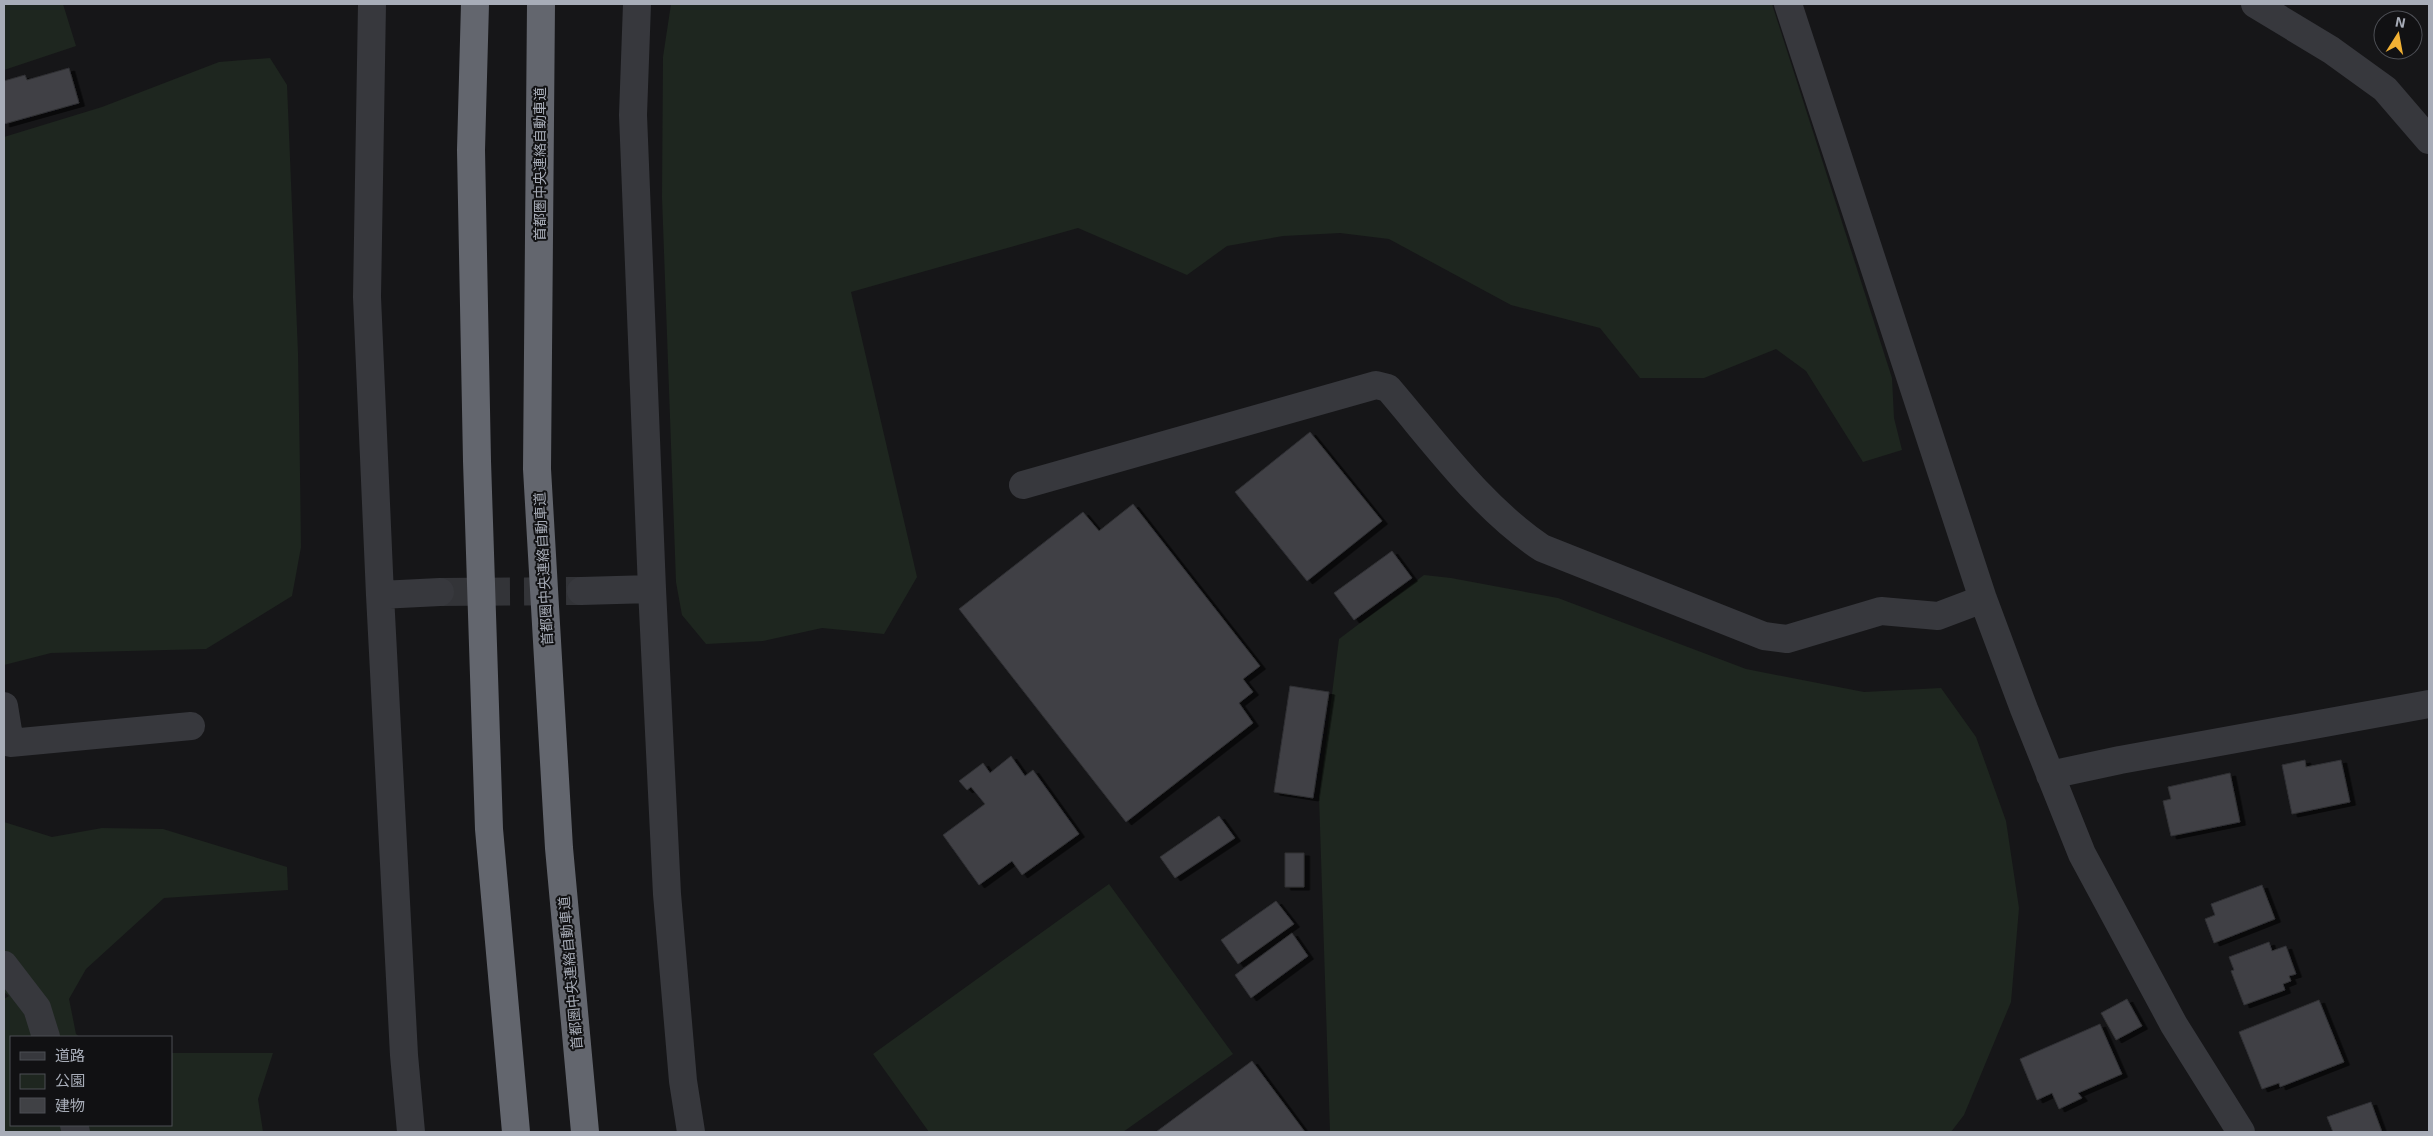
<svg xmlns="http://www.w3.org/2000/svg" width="2433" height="1136" viewBox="0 0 2433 1136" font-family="'Exo 2','Noto Sans JP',sans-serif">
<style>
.green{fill:#1e261f}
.building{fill:#404145;stroke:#303034;filter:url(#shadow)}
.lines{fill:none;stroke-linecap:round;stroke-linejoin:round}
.minor-tunnel{stroke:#333438;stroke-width:28;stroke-dasharray:28 14;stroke-linecap:butt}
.minor{stroke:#37383d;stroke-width:28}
.highway{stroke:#63666e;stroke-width:28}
.labels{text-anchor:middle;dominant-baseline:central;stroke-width:4;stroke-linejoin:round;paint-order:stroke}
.street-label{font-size:14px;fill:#a8adb8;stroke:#111113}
</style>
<defs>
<filter id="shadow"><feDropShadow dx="5.5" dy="3" stdDeviation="0" flood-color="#0009"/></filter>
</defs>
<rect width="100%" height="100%" fill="#161618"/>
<path class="green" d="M4,4H63L76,46L4,70Z
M671,4H1772L1892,378L1894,418L1902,450L1863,462L1806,371L1776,349L1704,378H1640L1600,328L1511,305L1389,239L1340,233L1283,236L1227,246L1187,275L1078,228L851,292L917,577L884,634L822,628L763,641L706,644L682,615L676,582L662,197L663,57Z
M270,58L287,85L298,353L300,473L301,547L292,596L206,649L51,653L4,665V137L102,107L219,62Z
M1424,575L1451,578L1558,598L1746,669L1864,692L1941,688L1976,737L2006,821L2019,908L2011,1002L1964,1115L1951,1132H1330L1319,796L1339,639Z
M4,822L52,837L102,828L163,829L287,867L288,890L164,898L86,969L69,999L76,1034L80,1037H11V1125H171V1053H273L258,1099L263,1132H4V999L9,996L4,992Z
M1109,884L1233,1054L1123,1132H929L873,1054Z"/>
<path class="building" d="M69,68L79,103L4,124V81L25,75L27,80Z
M1310,432L1382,521L1307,581L1235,492Z
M1133,504L1260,666L1243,679L1253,692L1239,703L1253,723L1126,822L959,609L1083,512L1099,531Z
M1392,551L1412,578L1354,620L1334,593Z
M1290,686L1329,692L1313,798L1274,792Z
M1011,756L1025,776L1033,770L1079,834L1022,875L1012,861L979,885L943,835L985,804L971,787L967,790L959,781L983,763L990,773Z
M2305,760L2306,767L2341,760L2350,802L2292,814L2282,765Z
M2230,773L2240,822L2171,836L2163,801L2171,799L2168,787Z
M1219,816L1235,838L1175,878L1160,857Z
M1285,853H1304V887H1285Z
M2262,885L2275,919L2214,943L2205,919L2215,915L2211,904Z
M1276,901L1294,924L1238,964L1221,940Z
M1292,933L1308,956L1251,998L1235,975Z
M2269,942L2272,951L2286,946L2296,974L2289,976L2291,981L2283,984L2285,990L2244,1005L2231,971L2234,970L2229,957Z
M2127,999L2142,1026L2116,1040L2101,1013Z
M2319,1000L2344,1062L2280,1087L2279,1083L2262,1089L2239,1032Z
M2100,1024L2122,1074L2078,1093L2082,1098L2059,1109L2052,1093L2037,1100L2020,1059Z
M1252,1061L1305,1132H1156Z
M2371,1102L2382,1132H2333L2327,1117Z"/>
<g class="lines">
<path class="minor-tunnel" d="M440,592L581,591"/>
<path class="minor" d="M372,4L367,297L380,595L404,1055L411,1132
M637,4L633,115L652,589L667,894L683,1081L691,1132
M1788,4L1983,599L2024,709L2082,854L2174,1025L2241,1132
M2255,4L2331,50L2385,89L2429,140
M1023,485L1376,385L1388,388C1436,444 1481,507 1542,548L1764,636L1787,639L1881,611L1938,616L1983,599
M581,591L652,589
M380,595L440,592
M4,706L10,743L191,726
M2050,775L2120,760L2429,704
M4,965L37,1008L46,1037
M74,1125L76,1132"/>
<path class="highway" d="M475,4L471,150L477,461L489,829L516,1132
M541,4L537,469L559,848L585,1132"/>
</g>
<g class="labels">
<g class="street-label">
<text transform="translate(539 164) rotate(-90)">首都圏中央連絡自動車道</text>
<text transform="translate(543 569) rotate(-93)">首都圏中央連絡自動車道</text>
<text transform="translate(570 973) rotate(-95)">首都圏中央連絡自動車道</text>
</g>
</g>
<rect width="2433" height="1136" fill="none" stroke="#a8adb8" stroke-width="10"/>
<rect x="10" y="1036" width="162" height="90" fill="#111113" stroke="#4d4f55"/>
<rect x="20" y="1052" width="25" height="8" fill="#37383d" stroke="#4d4f55"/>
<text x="55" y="1061" font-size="15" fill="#a8adb8">道路</text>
<rect x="20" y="1074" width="25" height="15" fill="#1e261f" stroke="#4d4f55"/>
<text x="55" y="1086" font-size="15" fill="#a8adb8">公園</text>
<rect x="20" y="1098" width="25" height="15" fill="#404145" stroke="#4d4f55"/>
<text x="55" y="1111" font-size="15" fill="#a8adb8">建物</text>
<g transform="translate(2398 35) rotate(11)"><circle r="24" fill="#111113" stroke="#4d4f55"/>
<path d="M0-4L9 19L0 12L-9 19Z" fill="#f2b134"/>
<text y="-8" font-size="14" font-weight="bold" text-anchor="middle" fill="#a8adb8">N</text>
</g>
</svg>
